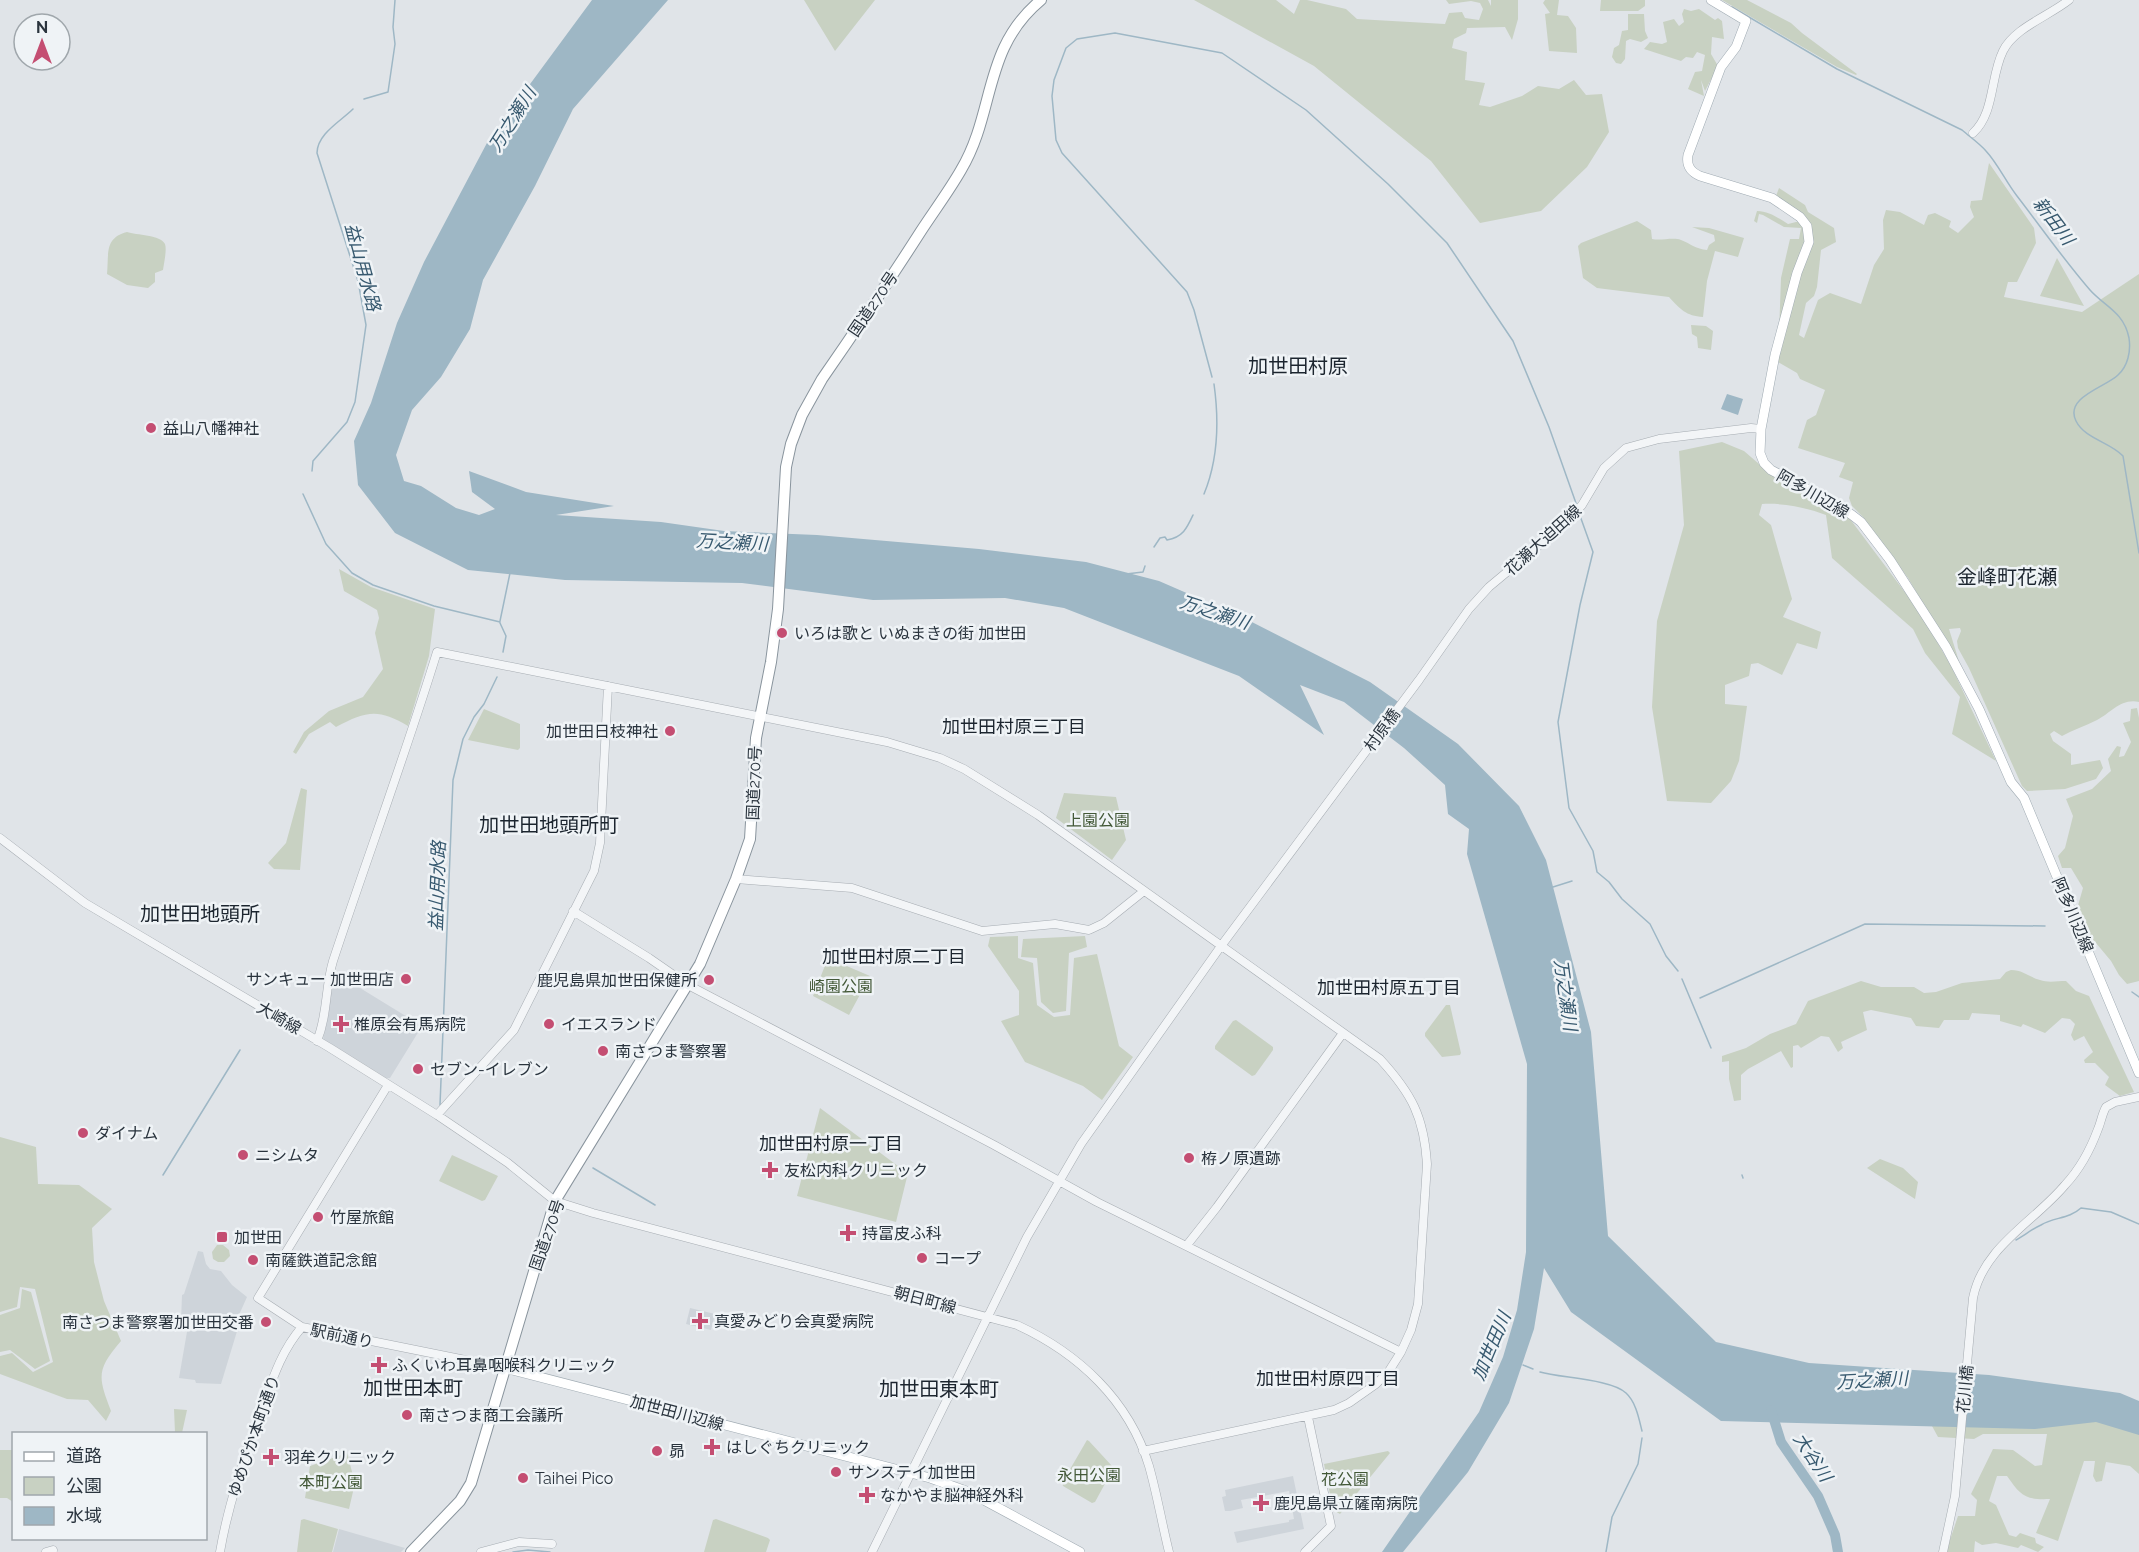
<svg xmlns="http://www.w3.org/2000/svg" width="2139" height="1552" viewBox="0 0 2139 1552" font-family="Raleway,'Noto Sans JP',sans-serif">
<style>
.built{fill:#ced4da}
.green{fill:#c8d1c2}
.water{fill:#9eb7c5}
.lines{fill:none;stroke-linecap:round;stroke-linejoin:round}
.stream{stroke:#9eb7c5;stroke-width:1.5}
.river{stroke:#9eb7c5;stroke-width:10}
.minor-casing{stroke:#a6acb2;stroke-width:9}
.major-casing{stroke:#a0abb3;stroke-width:10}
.highway-casing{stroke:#89949d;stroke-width:12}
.minor{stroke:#f3f5f7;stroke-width:8}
.major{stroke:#fff;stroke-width:9}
.highway{stroke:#fff;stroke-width:10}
.poi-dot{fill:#c44e72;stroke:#eff3f6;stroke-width:2}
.labels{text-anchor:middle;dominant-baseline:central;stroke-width:5;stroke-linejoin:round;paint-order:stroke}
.street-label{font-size:16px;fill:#2a343e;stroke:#eff3f6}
.poi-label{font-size:16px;fill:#2a343e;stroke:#eff3f6;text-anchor:start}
.park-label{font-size:16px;fill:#435938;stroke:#eff3f6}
.water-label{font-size:18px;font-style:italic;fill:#37596f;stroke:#eff3f6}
.neighbourhood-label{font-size:18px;fill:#1c252f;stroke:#eff3f6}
.quarter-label{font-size:20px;fill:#1c252f;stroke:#eff3f6}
</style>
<rect width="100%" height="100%" fill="#e0e4e8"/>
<path class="built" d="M334,972L422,1026L390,1078H386L323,1039L328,1018Z
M198,1251L203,1252L206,1264L210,1269L221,1271L232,1285L247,1297L234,1326L238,1328L221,1384L196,1383L195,1380L179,1378L188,1326L181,1322L182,1295L184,1294Z
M690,1308L715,1314L711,1330L686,1324Z
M1293,1476L1304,1529L1237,1543L1234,1532L1289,1522V1520L1294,1519L1289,1491L1241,1500L1243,1508L1230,1511H1225L1222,1497L1226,1496L1225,1490Z
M339,1529L405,1548L401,1552H333Z"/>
<path class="green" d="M804,0H875L835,51Z
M1194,0H1276L1294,14L1300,0H1307L1346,9L1357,19L1445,24L1449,13L1462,12L1465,18L1479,20L1483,9L1480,3L1471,1L1449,4L1446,0H1488L1491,6V0H1518V19L1512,40L1505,27L1467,28L1466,33L1454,39L1452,48L1467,52L1465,80L1485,83L1479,105L1490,107L1522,96L1538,86L1559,89L1574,80L1586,95L1602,94L1609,132L1587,167L1541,211L1480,223L1431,161L1314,66Z
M1545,0H1559L1557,15L1568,16L1576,28L1577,53L1549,51L1545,14L1550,13L1543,3Z
M1601,0H1645V6L1638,11H1600Z
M1722,0H1747L1791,23L1802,33L1857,74L1856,75L1837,67Z
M1684,9L1691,11L1699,9L1715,20L1718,18L1722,21L1724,39L1712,37L1711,54L1718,66L1705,91L1701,80L1704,96L1688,89L1695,72L1702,71L1705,55L1697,52L1693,58L1686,57L1681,61L1644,49L1650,42L1662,44L1667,42L1663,22L1674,19L1679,26L1684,22L1682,14Z
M1628,14H1644L1645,31L1648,38L1641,42L1630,39L1626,41L1625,59L1621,64L1616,63L1612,57L1614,48L1619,45L1622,31L1628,30Z
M1989,163L2034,228L2036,243L2017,282H2008L2004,297L2082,312L2139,274V702C2121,698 2111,713 2097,720C2085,726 2073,730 2062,736L2054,731L2050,734L2053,741L2071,754V765L2100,760L2103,768L2096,779L2065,789L2027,791L2022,786L1969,668L1958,648L1957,641L1961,631L1960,628L1949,629L1961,668L1908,578L1863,517L1852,506L1849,498L1853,482L1839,477L1845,463L1798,448L1807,420L1816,415L1825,390L1800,379L1797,373L1778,362L1781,278L1790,239H1799L1801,228L1784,227L1763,215L1759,214L1757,223L1754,221L1757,211C1769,211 1778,218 1788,224L1800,221L1776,196L1779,188L1805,205L1808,212L1834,228L1836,242L1821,250L1817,287L1814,296L1806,303L1799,335L1804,338L1818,300L1830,293L1861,304L1874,265L1884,249L1883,220L1886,210L1900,212L1924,225L1928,215L1935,213L1951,221L1949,227L1958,233L1974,217L1970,207L1971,201L1982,200Z
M1637,221L1651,230L1652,239C1661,241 1673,237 1681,240C1691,244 1696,249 1707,250L1709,245L1715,241L1714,235L1692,227L1709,228L1744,238L1738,257L1715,251L1707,281L1703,317C1686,316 1680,309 1669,297L1597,288L1583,278L1578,246L1581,243Z
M127,232C136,235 161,235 165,244C167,250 164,263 163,270L155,273V282L148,288L127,285L107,274C109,254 104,238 127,232Z
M2057,258L2084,306L2040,296Z
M1691,325L1706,326L1713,331L1711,350L1698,348L1697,337L1692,334Z
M1722,442L1744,451L1780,482L1847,515L1922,615L1952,668L1996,761L1952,734L1960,697L1925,653L1913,629L1832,558L1826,515C1804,507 1785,503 1762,504L1759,515L1771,525L1792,599L1783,617L1821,632L1817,649L1797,643L1782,675L1758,663L1751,664L1749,676L1725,685V704L1747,706L1739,761L1731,781L1711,803L1667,801L1652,707L1657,621L1684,525L1679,451Z
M339,569L371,587L435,609L429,656L408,726C378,708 366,711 336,727L330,722L309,734L296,754L293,752L304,732L329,711L363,697L383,669L375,633L379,618L377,610L344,591Z
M2137,708L2139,718V981L2127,984L2119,975L2111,961L2091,937L2077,909L2083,888L2071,868H2062L2058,856L2065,848L2073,816L2066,799L2092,789L2111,771L2108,759L2117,746L2121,747L2119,757L2124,756L2131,742L2123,723L2130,721L2131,709Z
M484,709L520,724V748L518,750L468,740Z
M301,788L307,790L300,870L274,869L268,863L286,843Z
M1064,793L1116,797L1126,840L1112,860L1056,818Z
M1018,936V958L1033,963L1037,1005L1054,1017L1070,1015L1074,958L1097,954L1119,1046L1133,1057L1102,1100L1083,1086L1025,1062L1001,1021L1019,1015V991L988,946L990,937Z
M1085,936L1087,947L1069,953L1066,1011L1053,1013L1041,1002L1037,958L1021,957L1023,939Z
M828,958L870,976L849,1015L813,996Z
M2011,970C2023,970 2029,977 2040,980C2048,983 2057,981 2066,981L2076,991L2089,996L2134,1092L2120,1096L2105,1085L2109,1077L2095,1063H2085L2084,1060L2093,1052L2084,1036L2074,1041L2071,1035L2075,1024L2070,1019L2062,1018L2045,1033L2023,1024L2021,1027L2000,1021V1015L1972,1013L1969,1020H1944L1939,1028L1916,1026L1911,1018L1871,1010L1863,1012L1867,1030L1841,1042L1843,1048L1838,1052L1829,1037L1821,1036L1801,1048L1798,1045L1793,1046V1067L1791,1068L1781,1051L1748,1069L1741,1075V1100L1734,1101L1729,1079V1061L1722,1062V1056L1746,1048L1770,1034L1796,1024L1808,1001L1861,981L1881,987H1914L1924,993L1936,992L1962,983L2000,979L2006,972Z
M1446,1005H1450L1461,1053L1460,1055L1442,1057L1425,1036V1033Z
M1236,1020L1273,1047V1050L1255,1075L1252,1076L1215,1049V1046L1233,1021Z
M820,1108L906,1172L907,1177L896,1222L797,1196Z
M0,1137L36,1147L38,1184L79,1185L112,1209L92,1228L94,1262L104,1301L121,1341C96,1370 98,1377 111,1411L106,1421L88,1400L67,1399L0,1374V1356L12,1353L33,1372L53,1362L35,1289L20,1287L17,1307L0,1312Z
M452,1155L498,1176L485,1200L482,1201L439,1181Z
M1880,1159L1903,1168L1918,1182L1915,1199L1867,1168Z
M217,1245H223L229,1250L230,1256L224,1262H218L213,1259L212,1252Z
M22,1289L31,1292L50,1361L35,1369L10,1350L0,1352V1315L20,1308Z
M2039,1400L2139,1429V1474L2130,1466L2106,1462L2102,1481L2096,1482L2093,1476L2095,1461H2084L2058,1541L2036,1533L2050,1499C2025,1500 2021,1496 2007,1476H1997L1989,1501L1996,1505L2009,1535L2016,1537L2020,1533L2035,1538L2036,1543L2044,1547L2038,1552L2021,1545L2018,1548L1996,1543L1982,1545L1975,1541L1974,1552H1946L1958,1516H1975L1977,1500L1971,1494L1993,1449L2013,1450L2035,1466L2042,1465L2047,1434H1983L1974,1439L1938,1437L1926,1415Z
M174,1409L187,1410L182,1433H175Z
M1087,1440L1089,1441L1112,1466L1113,1469L1095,1502L1092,1503L1063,1486L1062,1483Z
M0,1450H13V1502L7,1498H0Z
M1388,1451L1390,1453L1340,1514L1333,1510L1324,1464Z
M347,1453L355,1483L349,1509L305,1498L310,1466Z
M304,1519L338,1529L332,1552H297L301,1520Z
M716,1519L768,1538L770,1540L766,1552H704L713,1520Z"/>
<path class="water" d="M592,0H668L573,109L535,186L483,280L470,329L441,377L412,410L396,455L404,481L421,486L456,508L479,515L495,509L472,492L469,471L526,492L614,506L556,515L661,522L724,531L817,535L979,549L1086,562L1159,581L1244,618L1370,682L1458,744L1519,806L1546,860L1591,1032L1608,1236L1716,1342L1809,1363L1989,1375L2120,1393L2139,1401V1435L2096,1422L2035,1429L1721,1421L1571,1312L1544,1268L1534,1329L1509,1403L1468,1472L1403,1552H1382L1479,1412L1503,1357L1517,1310L1526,1252L1527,1064L1467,854L1469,829L1448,814L1445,785L1404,748L1344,702L1300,685L1324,735L1239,676L1064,608L1005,598L873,600L742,583L565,580L468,570L395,533L358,485L354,441L371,403L397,323L424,262L488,141Z
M1727,394L1743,399L1738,415L1721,409Z"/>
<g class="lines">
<path class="stream" d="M1732,7L1837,69L1962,130C1970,137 1979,143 1986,151C1998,164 2006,182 2017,196C2041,227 2064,260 2090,290C2104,306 2124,312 2129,338C2131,351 2128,366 2118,375C2106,387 2064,397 2076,421C2085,439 2110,442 2123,456L2139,553
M364,99L388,92L395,44L393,27L395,0
M1212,377L1194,310L1187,292L1062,153L1056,140L1052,96L1054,80L1066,48L1077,39L1115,33L1222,53L1306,110L1388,184L1447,243L1513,341L1549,427L1577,506
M312,471L313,461L347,422L355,402L366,325L358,281L317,153C317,134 341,121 353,109
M303,494L326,544L352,573L373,585L434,606L500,622
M1204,494C1218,460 1219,420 1214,384
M1579,513L1593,552L1580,605L1558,722L1569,808L1593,851L1597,872L1609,882L1622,899L1650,924L1666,956L1678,971
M1154,547L1160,538L1165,537L1167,540C1183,537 1187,528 1193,515
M1126,574L1143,572L1145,566
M500,621L510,573
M500,623L506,636L503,652
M1553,887L1572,881
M1682,979L1711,1048
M2132,992L2139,997
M1700,998L1865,924L2045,926
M440,1105L453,780L463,739L474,717L484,704L497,677
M593,1168L655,1205
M163,1175L240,1050
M1742,1175L1743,1178
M2016,1240C2025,1235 2032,1229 2041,1225C2054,1217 2069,1219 2081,1208L2111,1212L2139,1224
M1523,1365L1533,1369
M1540,1372C1560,1378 1611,1379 1626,1393C1636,1402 1639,1419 1642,1431
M513,1552L528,1550L550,1552
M1606,1552L1612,1517L1638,1464L1642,1438"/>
<path class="river" d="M1771,1410L1781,1442L1818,1496L1835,1535L1838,1552"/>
<defs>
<path id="minor" d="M1973,133C1995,113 1990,77 2003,51C2014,28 2049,16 2069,0
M0,838L85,903L330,1048L437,1115L508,1163L555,1201L593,1213L1017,1325C1078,1353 1129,1400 1149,1466C1157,1494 1162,1524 1169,1552
M736,879L852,888L982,931L1055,924L1089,930L1104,923L1144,891
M573,911L649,958L688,985L994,1145L1097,1202L1401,1352
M317,1041C328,1014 325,987 333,961C367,858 405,756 437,652L887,742L940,758L964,769L1038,815L1380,1059C1412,1094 1424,1117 1427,1164L1418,1304L1411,1330L1401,1352L1389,1371L1376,1384L1349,1403L1334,1410L1143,1451
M388,1085L258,1298L302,1327L505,1368
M437,1115L514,1030L594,871L600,843L608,686
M1187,1245L1217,1207L1343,1033
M46,1552L53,1550
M220,1552C228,1505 244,1459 260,1414C271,1384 280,1352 302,1327
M481,1552L519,1542L552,1544
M872,1552L1027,1237L1081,1144L1221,946L1419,680L1469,609L1489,587L1567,522L1582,505L1604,468L1626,448L1659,439L1751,428L1761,429
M1305,1552L1331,1526L1308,1417
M1943,1552L1955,1496L1973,1298C1983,1247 2034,1222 2065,1185C2079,1170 2091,1148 2098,1129C2101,1122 2102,1114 2106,1107L2115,1102L2139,1097"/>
<path id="major" d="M1711,0L1746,21L1736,47L1721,67L1688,155C1686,166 1691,172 1700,176L1772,198L1800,217L1807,226L1809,242L1797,273L1775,355L1761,429L1760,453L1764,463L1771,470L1832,502L1852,515L1861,522L1890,560L1946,647L1979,709L2011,782L2024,798L2139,1073
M505,1368L930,1478L969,1492L1080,1552"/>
<path id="highway" d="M411,1552L460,1501L471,1483L555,1201L700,964L736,879L750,839L756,738L771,662L778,609L786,467L791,444L802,415L822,379C856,330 889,281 921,231C934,211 949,191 961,170C996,111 982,49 1041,0"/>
</defs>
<use href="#minor" class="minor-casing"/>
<use href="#major" class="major-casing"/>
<use href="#highway" class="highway-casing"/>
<use href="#minor" class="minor"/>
<use href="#major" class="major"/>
<use href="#highway" class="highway"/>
</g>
<g class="poi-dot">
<circle cx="151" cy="428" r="6"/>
<circle cx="782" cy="633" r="6"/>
<circle cx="670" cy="731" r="6"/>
<circle cx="406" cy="979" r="6"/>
<circle cx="709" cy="980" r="6"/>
<path d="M338 1015h6v6h6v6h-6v6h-6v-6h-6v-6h6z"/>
<circle cx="549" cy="1024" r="6"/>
<circle cx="603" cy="1051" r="6"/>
<circle cx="418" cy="1069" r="6"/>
<circle cx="83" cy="1133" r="6"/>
<circle cx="243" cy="1155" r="6"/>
<circle cx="1189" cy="1158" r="6"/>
<path d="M767 1161h6v6h6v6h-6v6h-6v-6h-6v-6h6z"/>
<circle cx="318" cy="1217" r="6"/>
<path d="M845 1224h6v6h6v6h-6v6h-6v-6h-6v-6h6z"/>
<rect x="216" y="1231" width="12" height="12" rx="3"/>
<circle cx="922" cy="1258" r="6"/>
<circle cx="253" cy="1260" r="6"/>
<path d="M697 1312h6v6h6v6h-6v6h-6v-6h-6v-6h6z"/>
<circle cx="266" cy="1322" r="6"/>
<path d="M376 1356h6v6h6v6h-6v6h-6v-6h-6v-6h6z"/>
<circle cx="407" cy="1415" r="6"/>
<path d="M709 1438h6v6h6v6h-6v6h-6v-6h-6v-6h6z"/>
<circle cx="657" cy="1451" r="6"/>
<path d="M268 1448h6v6h6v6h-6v6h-6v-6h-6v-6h6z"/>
<circle cx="836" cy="1472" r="6"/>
<circle cx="523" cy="1478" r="6"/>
<path d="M864 1486h6v6h6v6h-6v6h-6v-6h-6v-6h6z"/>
<path d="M1258 1494h6v6h6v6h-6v6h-6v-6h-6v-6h6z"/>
</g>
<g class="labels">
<g class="street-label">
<text transform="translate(873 304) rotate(-56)">国道270号</text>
<text transform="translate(1813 494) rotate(30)">阿多川辺線</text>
<text transform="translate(1543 540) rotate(-42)">花瀬大迫田線</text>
<text transform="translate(1382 730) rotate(-54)">村原橋</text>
<text transform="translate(754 783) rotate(-88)">国道270号</text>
<text transform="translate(2073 915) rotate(67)">阿多川辺線</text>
<text transform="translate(279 1018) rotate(30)">大崎線</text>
<text transform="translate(547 1235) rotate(-71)">国道270号</text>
<text transform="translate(925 1300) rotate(15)">朝日町線</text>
<text transform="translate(342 1336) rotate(12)">駅前通り</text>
<text transform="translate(1965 1389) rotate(-85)">花川橋</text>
<text transform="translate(677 1413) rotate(15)">加世田川辺線</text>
<text transform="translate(254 1436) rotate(-71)">ゆめぴか本町通り</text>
</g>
<g class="poi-label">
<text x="163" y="428">益山八幡神社</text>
<text x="794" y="633">いろは歌と いぬまきの街 加世田</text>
<text x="658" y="731" text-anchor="end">加世田日枝神社</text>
<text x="394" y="979" text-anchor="end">サンキュー 加世田店</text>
<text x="697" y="980" text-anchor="end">鹿児島県加世田保健所</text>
<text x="354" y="1024">椎原会有馬病院</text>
<text x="561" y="1024">イエスランド</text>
<text x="615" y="1051">南さつま警察署</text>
<text x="430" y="1069">セブン-イレブン</text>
<text x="95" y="1133">ダイナム</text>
<text x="255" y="1155">ニシムタ</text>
<text x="1201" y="1158">栫ノ原遺跡</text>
<text x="784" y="1170">友松内科クリニック</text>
<text x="330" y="1217">竹屋旅館</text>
<text x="862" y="1233">持冨皮ふ科</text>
<text x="234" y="1237">加世田</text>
<text x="934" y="1258">コープ</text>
<text x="265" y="1260">南薩鉄道記念館</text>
<text x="714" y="1321">真愛みどり会真愛病院</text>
<text x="254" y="1322" text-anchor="end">南さつま警察署加世田交番</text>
<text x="392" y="1365">ふくいわ耳鼻咽喉科クリニック</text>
<text x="419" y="1415">南さつま商工会議所</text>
<text x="726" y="1447">はしぐちクリニック</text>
<text x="669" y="1451">昴</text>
<text x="284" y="1457">羽牟クリニック</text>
<text x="848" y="1472">サンステイ加世田</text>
<text x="535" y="1478">Taihei Pico</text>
<text x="880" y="1495">なかやま脳神経外科</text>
<text x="1274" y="1503">鹿児島県立薩南病院</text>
</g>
<g class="park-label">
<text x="1098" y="820">上園公園</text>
<text x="841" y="986">崎園公園</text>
<text x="1089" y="1475">永田公園</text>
<text x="1345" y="1479">花公園</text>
<text x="331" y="1482">本町公園</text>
</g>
<g class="water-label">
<text transform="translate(512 119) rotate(-58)">万之瀬川</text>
<text transform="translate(2054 221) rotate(53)">新田川</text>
<text transform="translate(363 267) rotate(75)">益山用水路</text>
<text transform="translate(732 542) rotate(3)">万之瀬川</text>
<text transform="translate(1215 612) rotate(18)">万之瀬川</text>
<text transform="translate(437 886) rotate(-88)">益山用水路</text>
<text transform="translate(1566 995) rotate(82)">万之瀬川</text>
<text transform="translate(1491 1346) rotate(-67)">加世田川</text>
<text transform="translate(1872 1380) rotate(-3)">万之瀬川</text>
<text transform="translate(1813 1457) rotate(57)">大谷川</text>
</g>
<g class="neighbourhood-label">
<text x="1014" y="726">加世田村原三丁目</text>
<text x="894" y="956">加世田村原二丁目</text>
<text x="1389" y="987">加世田村原五丁目</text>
<text x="831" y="1143">加世田村原一丁目</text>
<text x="1328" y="1378">加世田村原四丁目</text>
</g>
<g class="quarter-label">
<text x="1298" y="366">加世田村原</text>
<text x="2007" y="577">金峰町花瀬</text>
<text x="549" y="825">加世田地頭所町</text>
<text x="200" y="914">加世田地頭所</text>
<text x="413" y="1388">加世田本町</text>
<text x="939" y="1389">加世田東本町</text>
</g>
</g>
<rect x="12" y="1432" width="195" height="108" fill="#eff3f6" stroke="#a0a7ac" stroke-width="1.5"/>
<rect x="24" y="1452" width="30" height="9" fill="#ffffff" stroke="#a0a7ac" stroke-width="1.5"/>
<text x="66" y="1462" font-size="18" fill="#2a343e">道路</text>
<rect x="24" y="1477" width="30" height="18" fill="#c8d1c2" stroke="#a0a7ac" stroke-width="1.5"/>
<text x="66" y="1492" font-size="18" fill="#2a343e">公園</text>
<rect x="24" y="1507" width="30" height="18" fill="#9eb7c5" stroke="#a0a7ac" stroke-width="1.5"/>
<text x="66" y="1522" font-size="18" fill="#2a343e">水域</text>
<g transform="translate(42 42)"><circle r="28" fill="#eff3f6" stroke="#a0a7ac" stroke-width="1.5"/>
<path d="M0-4.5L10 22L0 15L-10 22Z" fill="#c44e72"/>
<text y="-9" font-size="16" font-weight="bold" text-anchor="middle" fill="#2a343e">N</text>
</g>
</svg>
